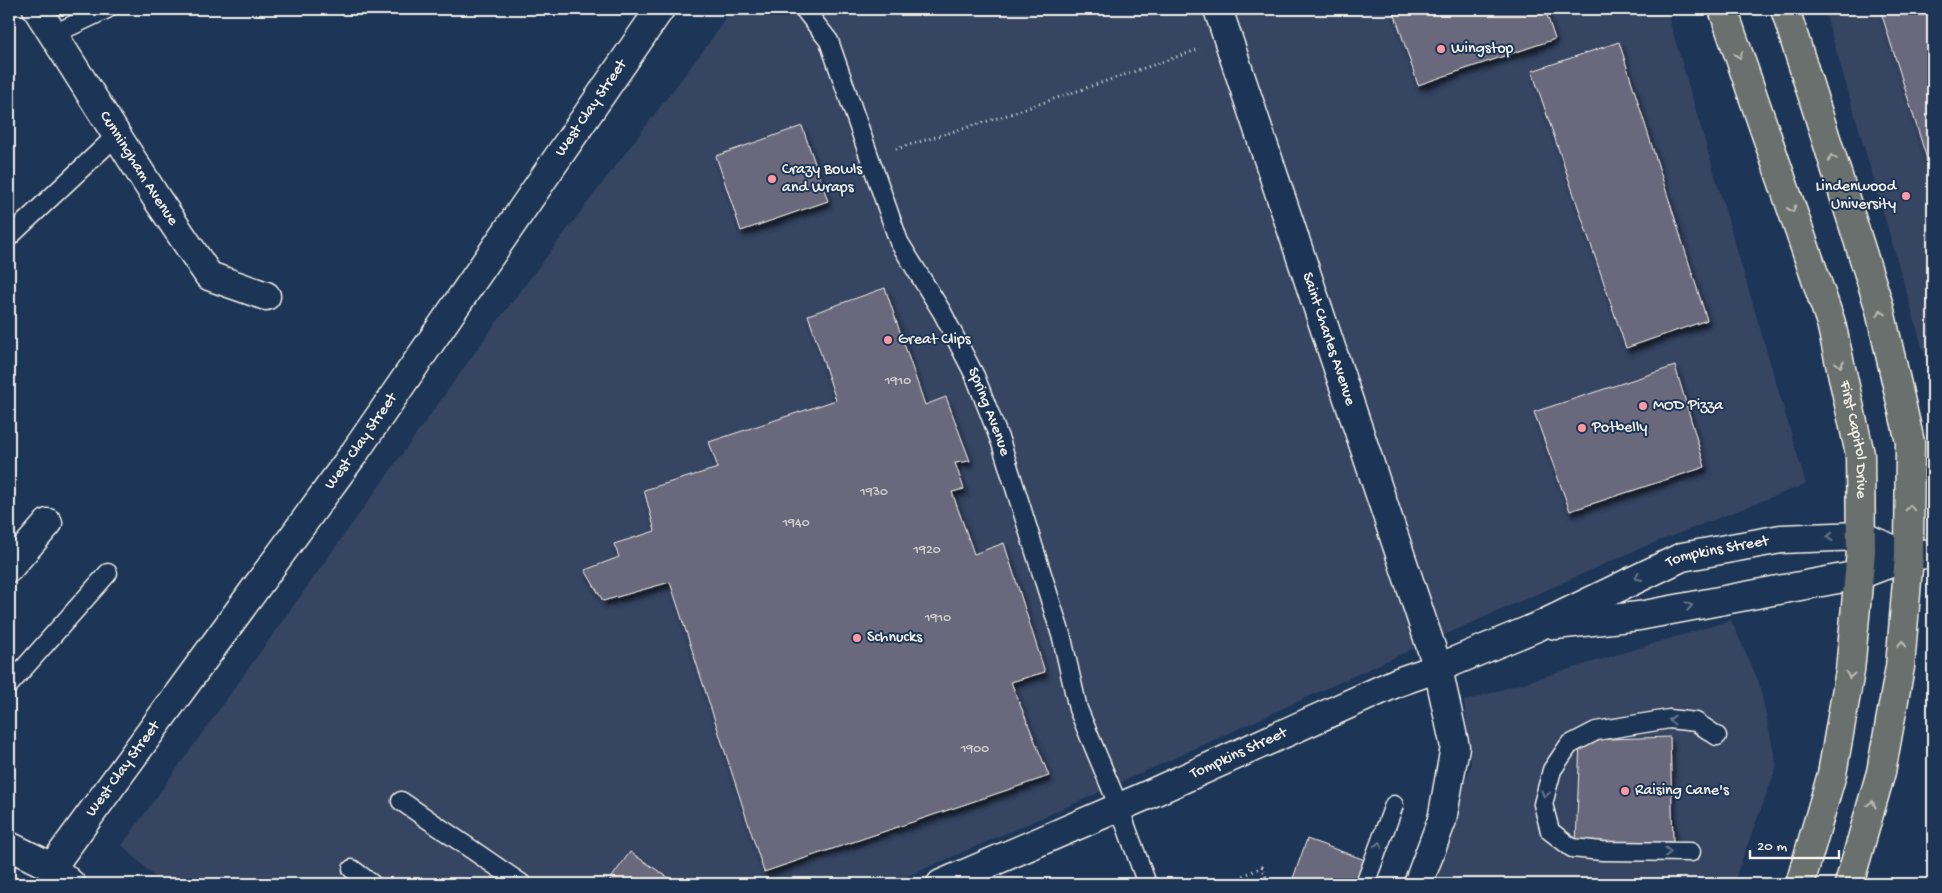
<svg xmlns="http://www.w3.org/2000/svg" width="1942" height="893" viewBox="0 0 1942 893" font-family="'Gochi Hand',sans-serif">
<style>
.built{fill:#344462}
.building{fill:#6a687d;stroke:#f4f1e8;filter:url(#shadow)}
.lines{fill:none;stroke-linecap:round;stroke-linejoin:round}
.lane-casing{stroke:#f4f1e8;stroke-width:21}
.street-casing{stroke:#f4f1e8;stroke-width:31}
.secondary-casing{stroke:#f4f1e8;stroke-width:31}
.primary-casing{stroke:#f4f1e8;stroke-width:31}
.path{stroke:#f4f1e8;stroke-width:3;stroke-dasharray:1 4;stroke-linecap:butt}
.lane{stroke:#1d3557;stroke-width:18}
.street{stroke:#1d3557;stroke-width:28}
.secondary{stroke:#1d3557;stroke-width:28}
.primary{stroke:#6b706d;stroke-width:28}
.oneway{stroke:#bdbdb7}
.oneway2{stroke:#68778a}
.poi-dot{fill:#ff9aa2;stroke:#1d3557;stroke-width:2}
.labels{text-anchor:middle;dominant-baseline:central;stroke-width:4;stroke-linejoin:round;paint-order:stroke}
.number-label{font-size:14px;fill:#d2cfcd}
.poi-label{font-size:16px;fill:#f4f1e8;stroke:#1d3557;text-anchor:start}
.street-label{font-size:16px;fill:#f4f1e8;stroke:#1d3557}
</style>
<defs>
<filter id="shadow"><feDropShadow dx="3" dy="5.5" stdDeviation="2.5" flood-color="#0009"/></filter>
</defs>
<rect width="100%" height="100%" fill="#1d3557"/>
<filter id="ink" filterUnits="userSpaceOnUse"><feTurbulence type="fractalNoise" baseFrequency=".02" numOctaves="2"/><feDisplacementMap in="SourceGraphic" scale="10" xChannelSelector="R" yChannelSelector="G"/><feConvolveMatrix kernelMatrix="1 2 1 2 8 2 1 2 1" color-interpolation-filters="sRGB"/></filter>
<g filter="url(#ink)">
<path class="built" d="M732,9H1666L1806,484L1641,548L1404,653L1087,798L901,879L897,884H162L122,845L493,327L708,44Z
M1824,9H1933V384Z
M1731,620L1759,683L1777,766L1733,884H1429L1471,765L1464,701Z"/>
<path class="building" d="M1393,9H1545L1555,39L1418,85Z
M1880,9H1933V175H1932Z
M1619,42L1707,320L1626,348L1532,71Z
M802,126L828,201L741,231L716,156Z
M885,288L925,405L946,397L970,461L955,463L964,489L952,492L974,554L1004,543L1045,672L1011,682L1049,776L764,872L670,582L603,601L585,570L619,557L614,544L655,531L644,490L718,468L709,442L836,400L808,315Z
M1675,366L1705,467L1570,511L1534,412Z
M1670,737L1673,842L1576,844L1580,740Z
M1307,839L1368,861L1360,884H1291Z
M630,852L678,884H607Z"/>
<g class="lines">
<defs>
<g id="lane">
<path id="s1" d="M804,9L829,41L899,242L942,312L975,376L1001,443L1062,638L1078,709L1119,807L1147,884"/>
<path d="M54,34L107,9"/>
<path d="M9,237L117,135"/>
<path d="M9,685L108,573"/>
<path d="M401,801L522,884"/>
<path d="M1691,852L1602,851L1572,848L1550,831L1543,804L1552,770L1569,745L1596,731L1669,719L1696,722L1717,736"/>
<path d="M352,869L372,884"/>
<path d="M1365,884L1394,805"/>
</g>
<g id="street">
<path id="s2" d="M37,9L157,199L209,276L266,296"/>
<path id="s3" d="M1218,9L1438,668L1455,747L1442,820L1418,884"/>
<path d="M9,568L48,523"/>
<path d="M1555,625L1639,616L1859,575L1909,556L1933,553"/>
<path d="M9,846L52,867L71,884"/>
<path id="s4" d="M941,884L1143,797L1398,682L1438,668L1537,627L1682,557L1781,539L1861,536L1909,556"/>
</g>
<g id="secondary">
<path id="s5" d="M52,867L355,452L660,9"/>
</g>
<g id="primary">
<path id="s6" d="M1723,9L1831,323L1860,454L1861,551L1850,671L1832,774L1800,884"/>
<path d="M1785,9L1879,306L1910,442L1909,556L1900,667L1881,772L1849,884"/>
</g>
</defs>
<use href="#lane" class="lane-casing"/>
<use href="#street" class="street-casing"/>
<use href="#secondary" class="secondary-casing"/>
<use href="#primary" class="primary-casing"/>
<path class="path" d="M896,149L998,118L1200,49
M1239,878L1262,867L1269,884"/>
<use href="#lane" class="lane"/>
<use href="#street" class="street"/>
<use href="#secondary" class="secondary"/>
<use href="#primary" class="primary"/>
</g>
<defs><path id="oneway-chevron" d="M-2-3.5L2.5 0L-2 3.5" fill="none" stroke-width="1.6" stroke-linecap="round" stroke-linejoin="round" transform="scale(1.25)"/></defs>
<g class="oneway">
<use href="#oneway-chevron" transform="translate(1739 55) rotate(71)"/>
<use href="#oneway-chevron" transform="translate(1832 158) rotate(-108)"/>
<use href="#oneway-chevron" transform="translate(1792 209) rotate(71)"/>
<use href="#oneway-chevron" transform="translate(1881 313) rotate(-103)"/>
<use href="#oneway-chevron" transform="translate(1840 364) rotate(78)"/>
<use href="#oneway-chevron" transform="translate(1910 508) rotate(-90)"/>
<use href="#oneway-chevron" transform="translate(1902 644) rotate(-85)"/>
<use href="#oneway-chevron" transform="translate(1850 675) rotate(99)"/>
<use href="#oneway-chevron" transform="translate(1872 804) rotate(-74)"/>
</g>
<g class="oneway2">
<use href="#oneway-chevron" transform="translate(1830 537) rotate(178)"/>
<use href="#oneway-chevron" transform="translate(1638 577) rotate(155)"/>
<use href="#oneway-chevron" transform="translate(1689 606) rotate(-11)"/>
<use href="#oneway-chevron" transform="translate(1672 720) rotate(-179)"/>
<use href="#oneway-chevron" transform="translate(1545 794) rotate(105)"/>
<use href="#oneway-chevron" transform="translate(1379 845) rotate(-70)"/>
<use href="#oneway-chevron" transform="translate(1668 852)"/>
</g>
</g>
<g class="poi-dot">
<circle cx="1441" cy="49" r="5"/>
<circle cx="772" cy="179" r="5"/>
<circle cx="1906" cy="196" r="5"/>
<circle cx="888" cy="340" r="5"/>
<circle cx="1643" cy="406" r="5"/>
<circle cx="1582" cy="428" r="5"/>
<circle cx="857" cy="638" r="5"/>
<circle cx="1625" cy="791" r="5"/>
</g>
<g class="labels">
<g class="number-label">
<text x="898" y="381">1910</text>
<text x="874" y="492">1930</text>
<text x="796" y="523">1940</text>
<text x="927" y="550">1920</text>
<text x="938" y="618">1910</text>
<text x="975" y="749">1900</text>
</g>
<g class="poi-label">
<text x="1451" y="49">Wingstop</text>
<text x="782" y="170">Crazy Bowls<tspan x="782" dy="18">and Wraps</tspan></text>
<text x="1896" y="187" text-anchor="end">Lindenwood<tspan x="1896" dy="18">University</tspan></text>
<text x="898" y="340">Great Clips</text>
<text x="1653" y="406">MOD Pizza</text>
<text x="1592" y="428">Potbelly</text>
<text x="867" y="638">Schnucks</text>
<text x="1635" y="791">Raising Cane's</text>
</g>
<g class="street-label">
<text stroke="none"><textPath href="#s5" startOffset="931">West Clay Street</textPath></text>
<text stroke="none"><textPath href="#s2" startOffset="189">Cunningham Avenue</textPath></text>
<text stroke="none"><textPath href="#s3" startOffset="348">Saint Charles Avenue</textPath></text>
<text stroke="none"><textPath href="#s1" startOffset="446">Spring Avenue</textPath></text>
<text stroke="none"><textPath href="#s6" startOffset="451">First Capitol Drive</textPath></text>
<text stroke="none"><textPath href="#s5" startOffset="526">West Clay Street</textPath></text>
<text stroke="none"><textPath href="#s4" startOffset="846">Tompkins Street</textPath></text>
<text stroke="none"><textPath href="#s4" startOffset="325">Tompkins Street</textPath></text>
<text stroke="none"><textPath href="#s5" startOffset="121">West Clay Street</textPath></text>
</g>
</g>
<rect width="1942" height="893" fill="none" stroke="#1d3557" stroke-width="30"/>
<rect x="15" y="15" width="1912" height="863" fill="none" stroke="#f4f1e8" stroke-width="2" filter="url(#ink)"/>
<path d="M1750 850v8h89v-8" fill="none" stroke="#f4f1e8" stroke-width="2.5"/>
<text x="1757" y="850" font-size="15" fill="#f4f1e8" stroke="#1d3557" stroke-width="4" paint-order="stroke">20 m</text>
</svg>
